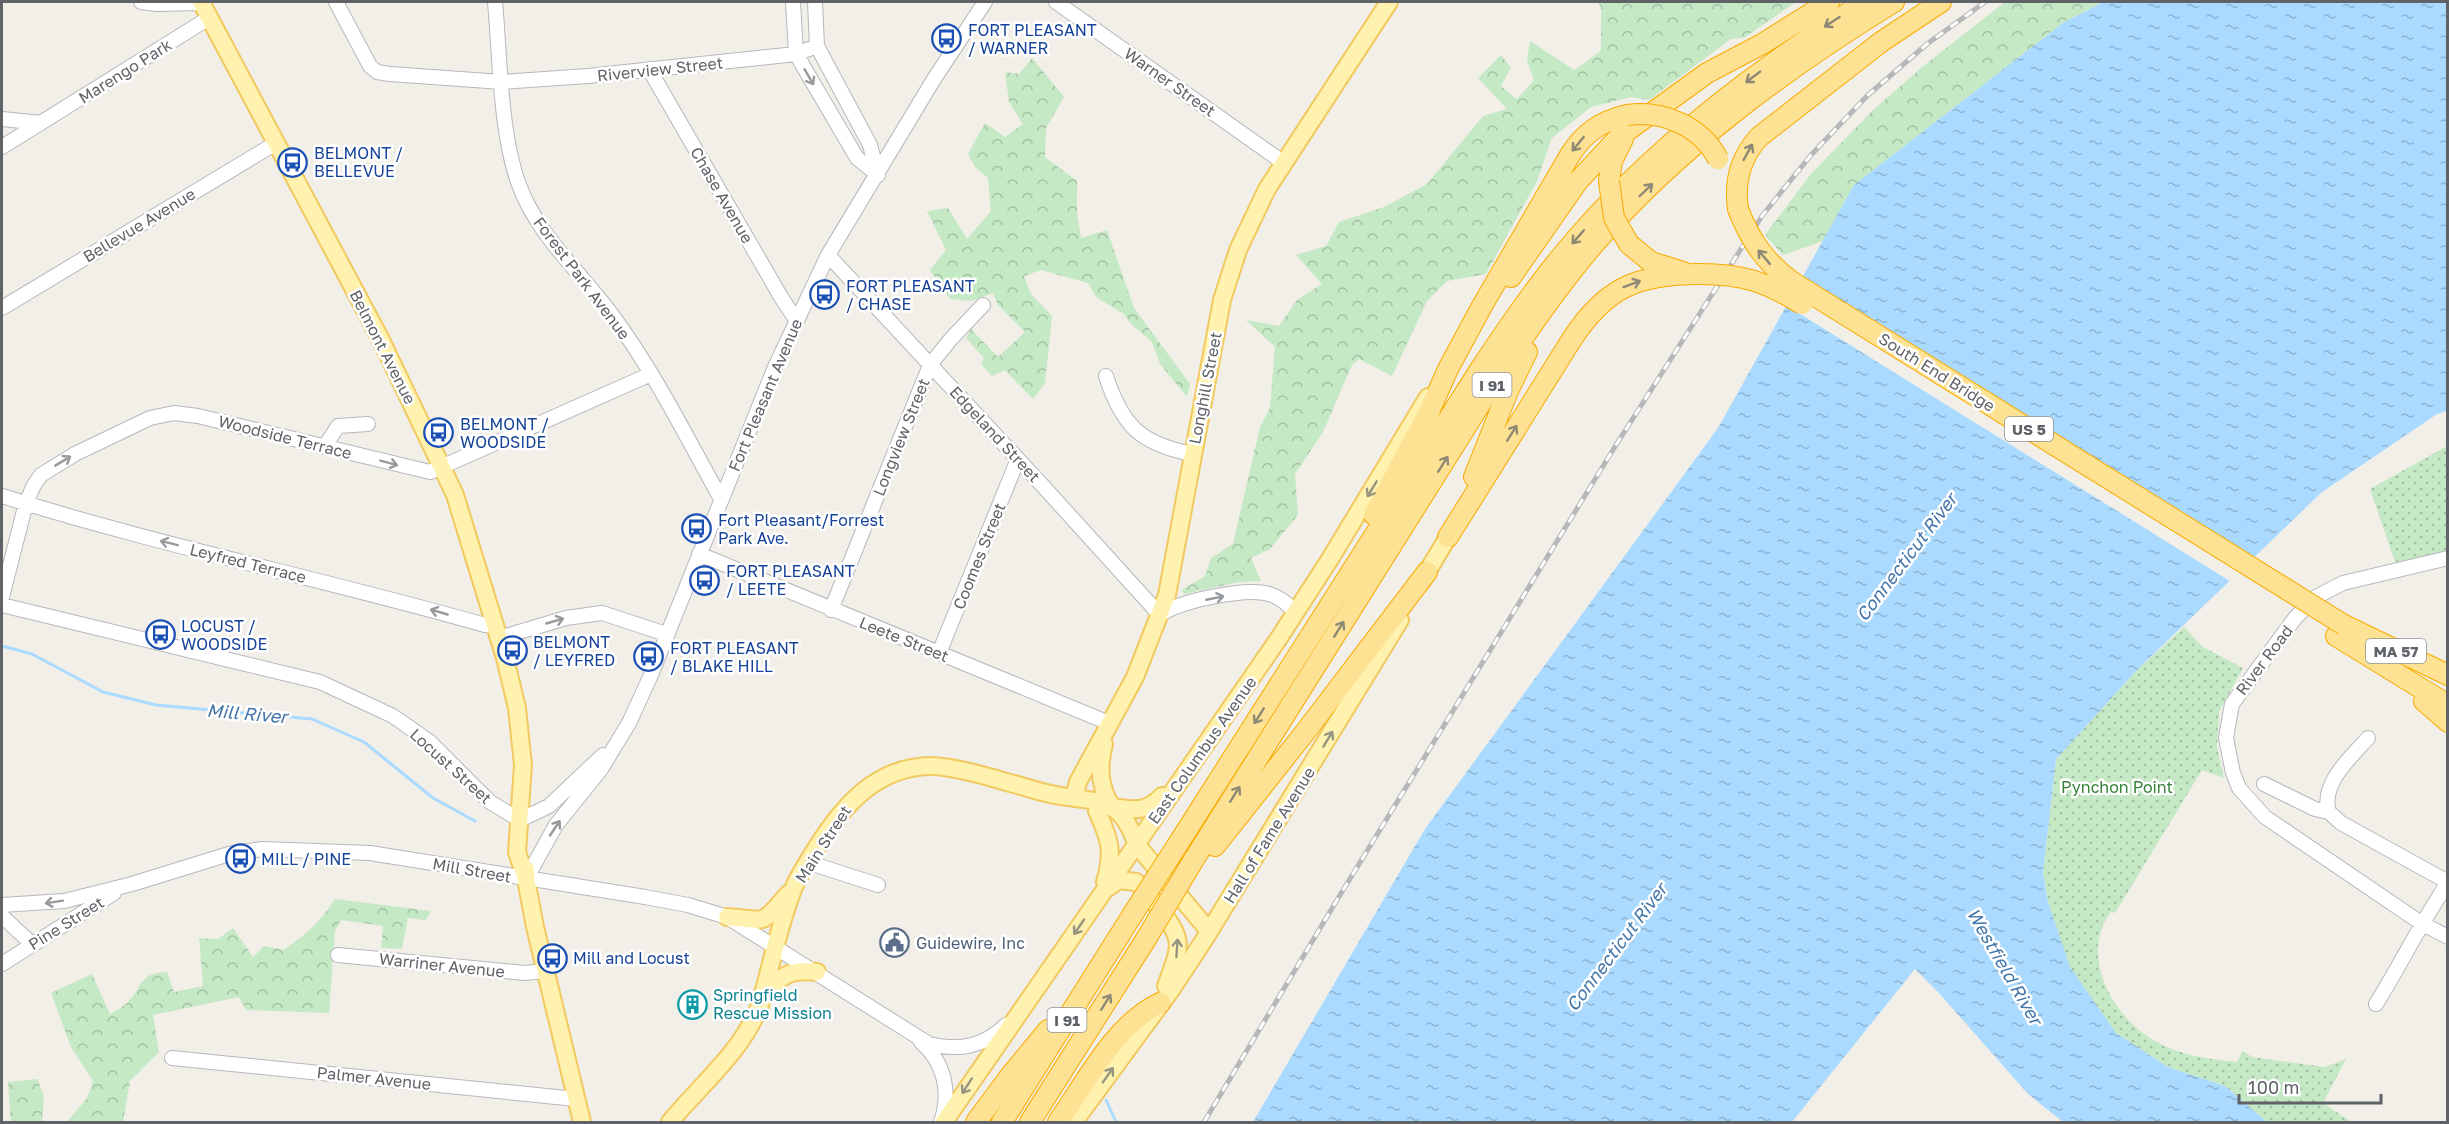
<svg xmlns="http://www.w3.org/2000/svg" width="2449" height="1124" viewBox="0 0 2449 1124" font-family="'Golos Text',sans-serif">
<style>
.grass{fill:url(#grass-dots)}
.forest{fill:url(#forest-crowns)}
.water{fill:url(#water-ripples)}
.pier{fill:#f1efe8}
.lines{fill:none;stroke-linecap:round;stroke-linejoin:round}
.stream{stroke:#aadaff;stroke-width:3}
.minor-casing{stroke:#b5b8bc;stroke-width:16}
.major-casing{stroke:#f2c960;stroke-width:20}
.highway-casing{stroke:#f9ab00;stroke-width:22}
.minor{stroke:#fff;stroke-width:14}
.major{stroke:#fff2af;stroke-width:16}
.highway{stroke:#fde293;stroke-width:20}
.rail-casing{stroke:#b6b7b8;stroke-width:5}
.rail{stroke:#fff;stroke-width:3;stroke-dasharray:9;stroke-linecap:butt}
.highway-bridge-casing{stroke:#f9ab00;stroke-width:22;stroke-linecap:butt}
.highway-bridge{stroke:#fde293;stroke-width:20}
.oneway{stroke:#8e8975}
.oneway2{stroke:#979a9d}
.oneway3{stroke:#979581}
.labels{text-anchor:middle;dominant-baseline:central;stroke-width:5;stroke-linejoin:round;paint-order:stroke}
.shield{fill:#fff;stroke:#8f9295;stroke-width:1.5}
.shield-label{font-size:15px;font-weight:bold;fill:#5f6368}
.transit-label{font-size:16px;fill:#164399;stroke:#fff;text-anchor:start}
.street-label{font-size:16px;fill:#5f6368;stroke:#fff}
.park-label{font-size:16px;fill:#348238;stroke:#fff}
.service-label{font-size:16px;fill:#4e5e75;stroke:#fff;text-anchor:start}
.culture-label{font-size:16px;fill:#0d838f;stroke:#fff;text-anchor:start}
.water-label{font-size:18px;font-style:italic;fill:#4174aa;stroke:#fff}
</style>
<defs>
<pattern id="grass-dots" width="8" height="8" patternUnits="userSpaceOnUse" patternTransform="scale(1.5)"><rect width="8" height="8" fill="#c5e8c5"/><path d="M2 2h.1M6 6h.1" fill="none" stroke="#a3c0a4" stroke-width="1.8" stroke-linecap="round"/></pattern>
<pattern id="forest-crowns" width="20" height="18" patternUnits="userSpaceOnUse" patternTransform="scale(1.5)"><rect width="20" height="18" fill="#c5e8c5"/><path d="M2 6a3 3 0 1 1 6 0M12 15a3 3 0 1 1 6 0" fill="none" stroke="#a3c0a4"/></pattern>
<pattern id="water-ripples" width="26" height="14" patternUnits="userSpaceOnUse" patternTransform="scale(1.5)"><rect width="26" height="14" fill="#aadaff"/><path d="M2 4q2-2 4 0t4 0M15 11q2-2 4 0t4 0" fill="none" stroke="#8eb4d2"/></pattern>
</defs>
<rect width="100%" height="100%" fill="#f1efe8"/>
<path class="grass" d="M2447,446V551L2395,562L2370,489Z
M2184,627L2203,647L2243,668L2219,712L2217,747L2224,778L2202,770L2115,913L2111,912C2079,953 2111,1014 2150,1038C2176,1055 2207,1059 2237,1062L2243,1051L2252,1057L2325,1067L2346,1059L2323,1103L2351,1122H2267L2225,1086L2168,1067L2116,1033L2069,967L2048,902L2043,873L2056,759L2138,669Z"/>
<path class="forest" d="M1597,2H1796L1744,38L1731,39L1649,100L1631,97L1591,107L1552,138L1537,181L1486,274L1447,281L1427,301L1392,376L1359,359L1352,365L1323,432L1295,474L1298,515L1270,549L1251,558L1261,581L1239,582L1184,594L1182,590L1205,576L1211,558L1233,544L1260,427L1270,408L1275,347L1246,320L1279,326L1297,300L1322,284L1296,255L1326,246L1339,222L1384,207L1427,184L1483,116L1507,109L1478,78L1501,55L1511,68L1501,86L1517,99L1534,80L1527,61L1530,41L1574,70L1601,51V7Z
M2005,2H2103L2063,23L1854,185L1823,241L1783,255L1765,235L1810,175L1872,111L1922,67Z
M1032,58L1064,97L1046,128L1045,157L1077,181V213L1081,238L1107,230L1134,308L1190,384L1187,397L1160,364L1152,342L1130,323L1124,314L1096,297L1088,283L1041,270L1024,276L1031,294L1052,316L1045,383L1033,399L1005,370L992,376L981,364L984,358L966,338L971,329L998,357L1025,332L998,305L993,293L972,301L950,299L930,270L946,250L927,211L948,208L967,239L991,211L988,178L975,167L968,154L985,123L1005,137L1023,124L1009,102L1005,72L1019,74Z
M335,899L431,911L426,920L408,918L402,949L381,948L383,926L341,920L335,931L329,1013L246,1010L239,997L153,1015L159,1052L130,1081L123,1122H67L87,1098L93,1081L71,1047L51,993L92,974L110,1014C116,1011 122,1007 127,1003C144,987 137,973 167,972L174,992L203,986L199,938L218,939L233,928L253,957L264,946L283,950C305,936 321,921 335,899Z
M37,1079L44,1096L42,1122H11L8,1082Z"/>
<path class="water" d="M2103,2H2447V411L2437,414L2322,492L2138,669L2056,759L2043,873L2048,902L2070,967L2116,1033L2168,1067L2225,1086L2267,1122H2063L2028,1094L1939,993L1915,969L1792,1122H1253L1425,829L1718,428L1854,185L2063,23Z"/>
<path class="pier" d="M1799,277L2256,561L2233,583L1784,304Z"/>
<g class="lines">
<path class="stream" d="M2,646L32,654L103,692L156,705L312,719L364,742L433,798L475,821
M1106,1100L1116,1122"/>
<defs>
<path id="minor" d="M141,2L157,4L202,3
M336,2L370,66L377,72L390,74L502,82L588,76L796,54L817,46
M495,2C500,56 500,131 518,182C536,235 583,274 615,319C656,375 687,438 721,499
M793,2L796,54L857,158L878,175
M815,2L817,46L870,145L878,175
M1056,2L1284,163
M649,69L781,297L796,320
M2,119L41,123
M2,147L209,18
M828,255L1042,485L1160,615C1179,601 1246,587 1269,594C1280,597 1287,604 1296,612
M2,308L276,143
M1106,376C1122,426 1141,444 1192,454
M325,446L338,426L368,424
M2,496C161,546 324,579 485,625L495,626
M699,554L1109,723
M2448,558L2343,583L2316,597L2295,618L2232,704L2226,738L2233,773L2239,788L2265,817L2421,923L2448,937
M2,597L26,503L34,485L41,475L75,454L150,418L174,413L198,416L430,472L651,374
M2,605L320,682L393,716L430,742L490,802L520,820L549,806L603,755
M831,610L930,365L950,340L983,305
M499,638L566,618L602,613L666,634
M939,653L1018,459
M2264,784L2315,809L2329,812L2341,823L2448,882
M2329,812C2320,784 2351,757 2368,738
M807,862L878,885
M526,879L556,825L601,769L629,723L651,675L775,367L828,255L934,79L985,2
M2,905L64,901L132,884L229,854L262,849L370,853L645,897L688,905L727,917L929,1044C960,1051 983,1047 1006,1025
M2,916L32,944
M338,955L525,973L545,971
M2,964L114,893
M2376,1004C2401,964 2421,922 2448,883
M921,1042C945,1063 951,1093 941,1122
M172,1058L576,1099"/>
<path id="major" d="M201,2L381,340L455,495L505,658L517,708L523,765L517,852L526,879
M1421,582L1448,537
M1104,744C1098,767 1099,787 1112,807C1133,810 1146,813 1162,796
M1074,798L1078,782L1135,677L1167,595L1222,300L1238,250L1267,189L1389,2
M1097,811C1110,840 1114,851 1105,882
M526,869V879L535,927L582,1122
M1106,889L1119,880L1136,882C1145,888 1152,899 1158,907C1186,941 1180,947 1166,986
M727,917C769,920 759,927 788,894
M767,994C780,974 793,969 817,972
M670,1122C701,1084 742,1052 760,1005C771,967 779,924 794,887C800,873 809,860 817,847C843,806 876,767 930,766C960,766 1014,785 1046,793C1089,804 1120,791 1136,844L1209,931
M944,1122L1277,641L1330,559L1428,397
M1074,1122L1171,990L1204,940L1400,620"/>
<path id="highway" d="M1609,181L1612,161L1623,139
M1738,209C1734,182 1741,157 1759,137L1881,42L1941,2
M1629,244L1651,262L1683,272
M1511,277L1578,181L1620,136L1707,73L1762,44L1829,2
M1474,477L1508,391L1527,352
M1374,515L1429,412L1448,369L1482,306L1570,155C1584,133 1601,121 1627,115
M1448,537L1572,339C1606,287 1638,274 1700,274
M2344,625L2448,675
M2336,636L2448,705
M2424,701L2448,722
M1178,844L1479,371C1506,330 1533,290 1565,252C1649,151 1754,71 1865,2
M1215,846L1306,731L1427,572
M1193,861L1508,360C1535,320 1563,280 1595,243C1680,146 1785,69 1894,2
M976,1122L1010,1076L1048,1030
M1002,1122L1131,917
M1030,1122L1146,939
M1058,1122C1086,1082 1115,1024 1160,1003"/>
</defs>
<use href="#minor" class="minor-casing"/>
<use href="#major" class="major-casing"/>
<use href="#highway" class="highway-casing"/>
<use href="#minor" class="minor"/>
<use href="#major" class="major"/>
<use href="#highway" class="highway"/>
<defs>
<path id="rail" d="M1204,1122L1340,895L1616,445L1762,216L1811,155L1868,95L1927,44L1985,2"/>
</defs>
<use href="#rail" class="rail-casing"/>
<use href="#rail" class="rail"/>
<defs>
<path id="highway-bridge" d="M1627,115C1663,110 1701,126 1718,159
M1609,181L1614,218L1629,244
M1738,209C1750,240 1766,264 1794,283L2344,625
M1700,274C1743,274 1766,282 1802,304
M1131,917L1178,844
M1146,939L1193,861"/>
</defs>
<use href="#highway-bridge" class="highway-bridge-casing"/>
<use href="#highway-bridge" class="highway-bridge"/>
</g>
<defs><path id="oneway-shaft" d="M-6 0H5M1.5-3L5.5 0L1.5 3" fill="none" stroke-width="1.6" stroke-linecap="round" stroke-linejoin="round" transform="scale(1.5)"/></defs>
<g class="oneway">
<use href="#oneway-shaft" transform="translate(1832 22) rotate(147)"/>
<use href="#oneway-shaft" transform="translate(1753 77) rotate(143)"/>
<use href="#oneway-shaft" transform="translate(1578 144) rotate(129)"/>
<use href="#oneway-shaft" transform="translate(1748 152) rotate(-61)"/>
<use href="#oneway-shaft" transform="translate(1646 190) rotate(-44)"/>
<use href="#oneway-shaft" transform="translate(1578 237) rotate(131)"/>
<use href="#oneway-shaft" transform="translate(1764 257) rotate(-130)"/>
<use href="#oneway-shaft" transform="translate(1632 284) rotate(-20)"/>
<use href="#oneway-shaft" transform="translate(1512 433) rotate(-58)"/>
<use href="#oneway-shaft" transform="translate(1443 464) rotate(-58)"/>
<use href="#oneway-shaft" transform="translate(1339 629) rotate(-58)"/>
<use href="#oneway-shaft" transform="translate(1259 716) rotate(122)"/>
<use href="#oneway-shaft" transform="translate(1235 794) rotate(-58)"/>
<use href="#oneway-shaft" transform="translate(1106 1002) rotate(-58)"/>
</g>
<g class="oneway2">
<use href="#oneway-shaft" transform="translate(809 77) rotate(60)"/>
<use href="#oneway-shaft" transform="translate(63 461) rotate(-31)"/>
<use href="#oneway-shaft" transform="translate(389 463) rotate(15)"/>
<use href="#oneway-shaft" transform="translate(169 543) rotate(-166)"/>
<use href="#oneway-shaft" transform="translate(1215 598) rotate(-11)"/>
<use href="#oneway-shaft" transform="translate(439 612) rotate(-164)"/>
<use href="#oneway-shaft" transform="translate(555 621) rotate(-16)"/>
<use href="#oneway-shaft" transform="translate(555 828) rotate(-56)"/>
<use href="#oneway-shaft" transform="translate(54 902) rotate(171)"/>
</g>
<g class="oneway3">
<use href="#oneway-shaft" transform="translate(1372 489) rotate(121)"/>
<use href="#oneway-shaft" transform="translate(1328 739) rotate(-59)"/>
<use href="#oneway-shaft" transform="translate(1079 927) rotate(124)"/>
<use href="#oneway-shaft" transform="translate(1177 948) rotate(-86)"/>
<use href="#oneway-shaft" transform="translate(1108 1075) rotate(-55)"/>
<use href="#oneway-shaft" transform="translate(967 1086) rotate(123)"/>
</g>
<defs>
<symbol id="bus-ring" viewBox="-11 -11 22 22"><circle r="9.5" fill="#fff" stroke="#1a4fb4" stroke-width="1.5"/><path d="M-5-6H5V4H4V6H2V4H-2V6H-4V4H-5ZM-3.5-4V0h7V-4ZM-3.5 1.2v1.5H-2V1.2ZM2 1.2v1.5H3.5V1.2Z" fill="#1a4fb4"/></symbol>
<symbol id="civic-ring" viewBox="-11 -11 22 22"><circle r="9.5" fill="#fff" stroke="#5c6f8a" stroke-width="1.5"/><path d="M-.6-6.5H3V-4.5H.6V-3L4-1V1h2V6H-6V1h2V-1L-.6-3ZM-1.2 2.5V6h2.4V2.5Z" fill="#5c6f8a"/></symbol>
<symbol id="building-ring" viewBox="-11 -11 22 22"><circle r="9.5" fill="#fff" stroke="#0f9aa8" stroke-width="1.5"/><path d="M-4-6H4V6H1V3H-1V6H-4ZM-2.5-4.3h1.7v1.8h-1.7ZM.8-4.3h1.7v1.8H.8ZM-2.5-1h1.7V.8h-1.7ZM.8-1h1.7V.8H.8Z" fill="#0f9aa8"/></symbol>
</defs>
<g fill-rule="evenodd">
<use href="#bus-ring" x="930" y="22" width="33" height="33"/>
<use href="#bus-ring" x="276" y="146" width="33" height="33"/>
<use href="#bus-ring" x="808" y="278" width="33" height="33"/>
<use href="#bus-ring" x="422" y="416" width="33" height="33"/>
<use href="#bus-ring" x="680" y="512" width="33" height="33"/>
<use href="#bus-ring" x="688" y="564" width="33" height="33"/>
<use href="#bus-ring" x="144" y="618" width="33" height="33"/>
<use href="#bus-ring" x="496" y="634" width="33" height="33"/>
<use href="#bus-ring" x="632" y="640" width="33" height="33"/>
<use href="#bus-ring" x="224" y="842" width="33" height="33"/>
<use href="#civic-ring" x="878" y="926" width="33" height="33"/>
<use href="#bus-ring" x="536" y="942" width="33" height="33"/>
<use href="#building-ring" x="676" y="988" width="33" height="33"/>
</g>
<g class="labels">
<g class="shield">
<rect x="1472.5" y="373" width="39" height="24" rx="4.5"/>
<rect x="2005" y="417" width="48" height="24" rx="4.5"/>
<rect x="2366" y="639" width="60" height="24" rx="4.5"/>
<rect x="1047.5" y="1008" width="39" height="24" rx="4.5"/>
</g>
<g class="shield-label">
<text x="1492" y="385">I 91</text>
<text x="2029" y="429">US 5</text>
<text x="2396" y="651">MA 57</text>
<text x="1067" y="1020">I 91</text>
</g>
<g class="transit-label">
<text x="968" y="30">FORT PLEASANT<tspan x="968" dy="18">/ WARNER</tspan></text>
<text x="314" y="153">BELMONT /<tspan x="314" dy="18">BELLEVUE</tspan></text>
<text x="846" y="286">FORT PLEASANT<tspan x="846" dy="18">/ CHASE</tspan></text>
<text x="460" y="424">BELMONT /<tspan x="460" dy="18">WOODSIDE</tspan></text>
<text x="718" y="520">Fort Pleasant/Forrest<tspan x="718" dy="18">Park Ave.</tspan></text>
<text x="726" y="571">FORT PLEASANT<tspan x="726" dy="18">/ LEETE</tspan></text>
<text x="181" y="626">LOCUST /<tspan x="181" dy="18">WOODSIDE</tspan></text>
<text x="533" y="642">BELMONT<tspan x="533" dy="18">/ LEYFRED</tspan></text>
<text x="670" y="648">FORT PLEASANT<tspan x="670" dy="18">/ BLAKE HILL</tspan></text>
<text x="261" y="859">MILL / PINE</text>
<text x="573" y="958">Mill and Locust</text>
</g>
<g class="street-label">
<text transform="translate(660 69) rotate(-6)">Riverview Street</text>
<text transform="translate(125 71) rotate(-32)">Marengo Park</text>
<text transform="translate(1170 82) rotate(35)">Warner Street</text>
<text transform="translate(722 195) rotate(60)">Chase Avenue</text>
<text transform="translate(139 225) rotate(-31)">Bellevue Avenue</text>
<text transform="translate(582 278) rotate(53)">Forest Park Avenue</text>
<text transform="translate(383 347) rotate(63)">Belmont Avenue</text>
<text transform="translate(1937 372) rotate(32)">South End Bridge</text>
<text transform="translate(1205 388) rotate(-79)">Longhill Street</text>
<text transform="translate(765 395) rotate(-67)">Fort Pleasant Avenue</text>
<text transform="translate(995 434) rotate(47)">Edgeland Street</text>
<text transform="translate(285 437) rotate(14)">Woodside Terrace</text>
<text transform="translate(901 437) rotate(-68)">Longview Street</text>
<text transform="translate(979 556) rotate(-68)">Coomes Street</text>
<text transform="translate(248 563) rotate(14)">Leyfred Terrace</text>
<text transform="translate(904 639) rotate(22)">Leete Street</text>
<text transform="translate(2264 660) rotate(-53)">River Road</text>
<text transform="translate(1202 750) rotate(-55)">East Columbus Avenue</text>
<text transform="translate(451 766) rotate(42)">Locust Street</text>
<text transform="translate(1269 835) rotate(-58)">Hall of Fame Avenue</text>
<text transform="translate(823 844) rotate(-57)">Main Street</text>
<text transform="translate(472 870) rotate(10)">Mill Street</text>
<text transform="translate(66 923) rotate(-32)">Pine Street</text>
<text transform="translate(442 965) rotate(6)">Warriner Avenue</text>
<text transform="translate(374 1078) rotate(6)">Palmer Avenue</text>
</g>
<g class="park-label">
<text x="2117" y="787">Pynchon Point</text>
</g>
<g class="service-label">
<text x="916" y="943">Guidewire, Inc</text>
</g>
<g class="culture-label">
<text x="713" y="995">Springfield<tspan x="713" dy="18">Rescue Mission</tspan></text>
</g>
<g class="water-label">
<text transform="translate(1906 557) rotate(-53)">Connecticut River</text>
<text transform="translate(247 713) rotate(5)">Mill River</text>
<text transform="translate(1616 947) rotate(-53)">Connecticut River</text>
<text transform="translate(2005 966) rotate(60)">Westfield River</text>
</g>
</g>
<rect width="2449" height="1124" fill="none" stroke="#5f6368" stroke-width="6"/>
<path d="M2239 1094v9h142v-9" fill="none" stroke="#5f6368" stroke-width="3"/>
<text x="2248" y="1094" font-size="18" fill="#5f6368" stroke="#ffffff" stroke-width="4.5" paint-order="stroke">100 m</text>
</svg>
